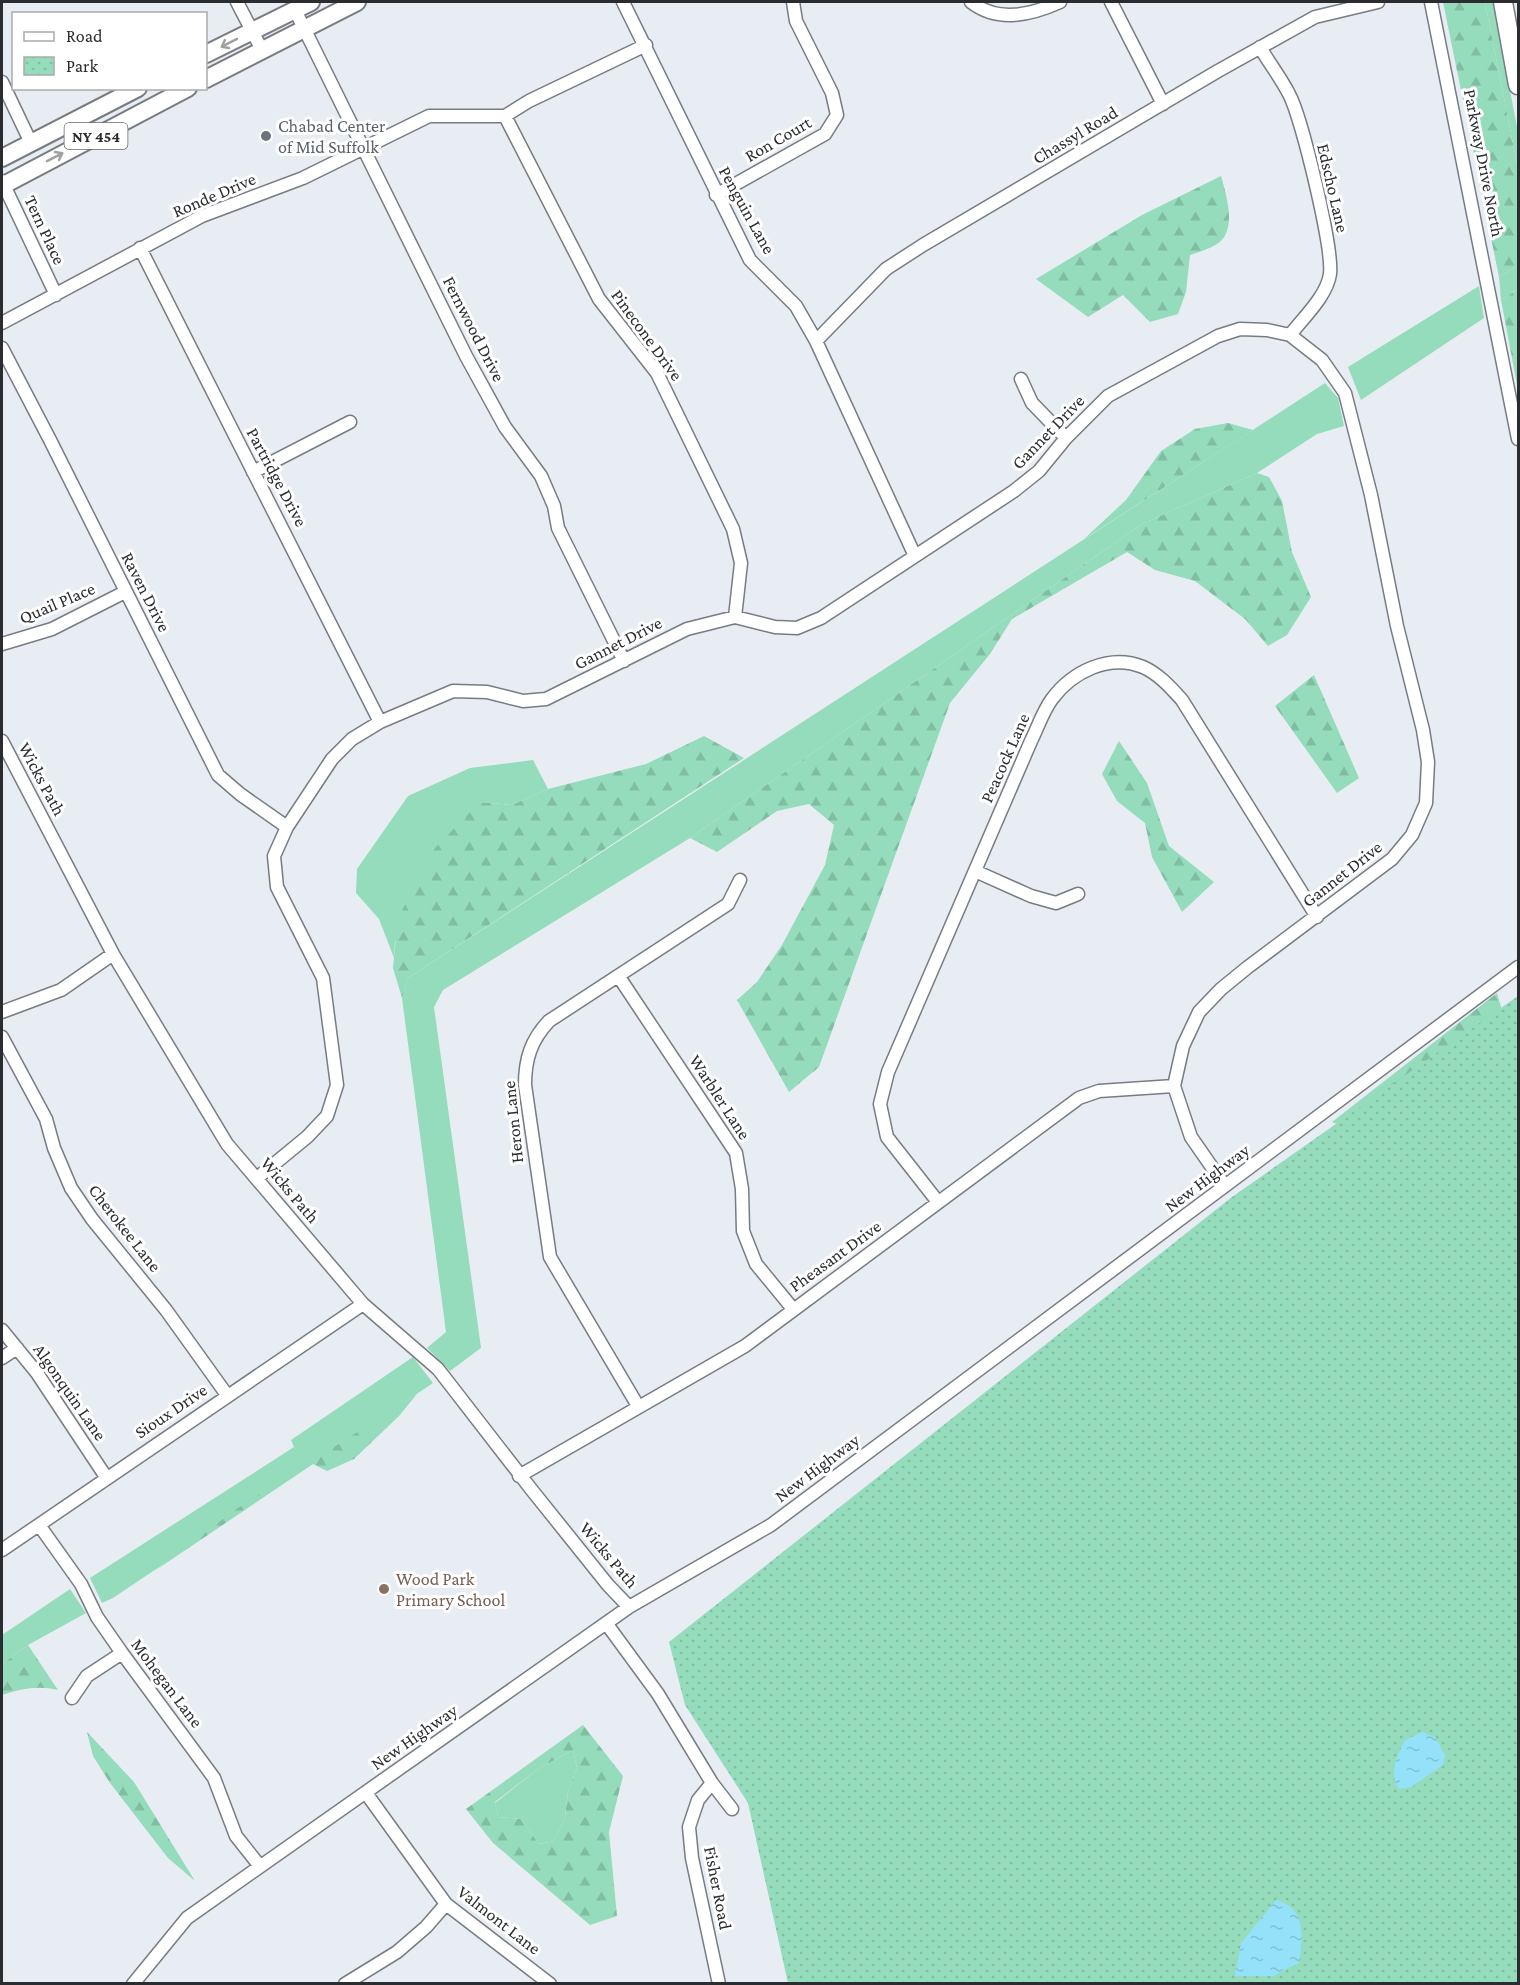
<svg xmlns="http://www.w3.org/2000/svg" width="1520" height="1985" viewBox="0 0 1520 1985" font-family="'Crimson Pro',serif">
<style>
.grass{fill:#94dcbb}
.forest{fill:url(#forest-firs);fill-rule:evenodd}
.park{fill:url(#park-dots)}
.water{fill:url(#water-ripples)}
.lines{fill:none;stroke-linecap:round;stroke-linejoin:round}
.minor-casing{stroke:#777c82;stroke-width:15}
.major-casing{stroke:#777c82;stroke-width:20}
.highway-casing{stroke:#777c82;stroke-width:21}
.minor{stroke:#fff;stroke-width:12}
.major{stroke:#fff;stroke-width:16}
.highway{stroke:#fff;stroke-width:18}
.oneway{stroke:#9fa0a1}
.worship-dot{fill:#6b7280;stroke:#fff;stroke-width:2}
.education-dot{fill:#8d6e63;stroke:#fff;stroke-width:2}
.labels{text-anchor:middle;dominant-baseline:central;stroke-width:6;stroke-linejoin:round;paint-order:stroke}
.shield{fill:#fff;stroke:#6a6b6d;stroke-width:1.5}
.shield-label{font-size:16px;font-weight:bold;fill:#2a2c2f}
.worship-label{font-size:18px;fill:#5b616d;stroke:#fff;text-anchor:start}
.street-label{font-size:18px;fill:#2a2c2f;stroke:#fff}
.education-label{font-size:18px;fill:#785e54;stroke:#fff;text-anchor:start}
</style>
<defs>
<pattern id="forest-firs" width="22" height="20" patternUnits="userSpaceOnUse" patternTransform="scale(1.5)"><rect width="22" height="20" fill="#94dcbb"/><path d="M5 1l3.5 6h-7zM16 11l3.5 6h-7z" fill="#80bda1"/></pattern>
<pattern id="park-dots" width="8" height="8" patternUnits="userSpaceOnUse" patternTransform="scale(1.5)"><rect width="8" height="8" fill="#94dcbb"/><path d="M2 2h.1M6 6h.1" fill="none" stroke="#80bda1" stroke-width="1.8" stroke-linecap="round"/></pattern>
<pattern id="water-ripples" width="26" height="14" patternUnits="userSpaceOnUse" patternTransform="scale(1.5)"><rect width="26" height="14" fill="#94e1f9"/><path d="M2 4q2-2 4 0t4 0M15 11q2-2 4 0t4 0" fill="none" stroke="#80c1d6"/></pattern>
</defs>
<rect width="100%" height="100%" fill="#e8edf4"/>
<path class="grass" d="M1485,2H1493L1518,132V169Z
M1518,266V289L1501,300L1499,277Z
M1479,286L1484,318L1361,400L1348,367Z
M1325,383L1338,398L1344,426L1317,434L1257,473L1142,524L690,838L443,990L434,1007L481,1348L450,1371L427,1348L446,1332L402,998L408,978Z
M533,760L548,789L512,805L480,802L395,942L394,958L379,919L356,893L357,869L408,796L470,768Z
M413,1357L433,1383L113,1598L102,1603L90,1578L294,1447L291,1440Z
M70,1589L86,1613L28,1645L2,1664V1635Z
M573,1750L577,1768L568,1791L565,1817L554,1841L539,1844L521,1819L498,1817L495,1803L538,1769Z"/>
<path class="forest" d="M1443,2H1485L1518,169V266L1499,277Z
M1221,176C1226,194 1238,231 1217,244C1209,249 1199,252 1190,255L1186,292L1178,314L1150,322L1123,295L1088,317L1036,279L1142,215Z
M1518,289V390L1501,300Z
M1228,423L1253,430L1084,539L1126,500L1161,451L1195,429Z
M1257,473L1269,477L1282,501L1292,552L1311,597L1287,635L1268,646L1245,619L1195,581L1155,570L1127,552L1012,619L990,654L950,703L819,1067L789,1092L737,1000L757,982L782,945L825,865L834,825L809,804L777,811L717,852L690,838L1142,524Z
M1314,675L1359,778L1337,793L1275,706Z
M704,736L744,758L408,978L402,998L393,968L398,918L435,848L480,802L512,805L548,789L646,764Z
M1119,741L1147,783L1169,846L1214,882L1182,912L1152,857L1145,823L1117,801L1102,774Z
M1497,993L1511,1042L1355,1131L1332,1122Z
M417,1394L399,1416L354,1459L327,1471L313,1464L153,1572L235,1510Z
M28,1645L58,1690C38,1685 20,1689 2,1695V1664Z
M583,1725L623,1776L609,1832L617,1916L590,1925L493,1843L466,1809ZM573,1750L577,1768L568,1791L565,1817L554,1841L539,1844L521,1819L498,1817L495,1802L538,1769Z
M87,1732L134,1782L195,1881L168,1858L110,1783L93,1756Z"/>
<path class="park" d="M1518,996V1983H788L748,1803L685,1705L669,1642L1232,1197Z"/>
<path class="water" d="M1422,1732L1435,1737L1445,1755L1443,1765L1411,1787L1399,1789C1388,1772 1397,1758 1404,1741Z
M1276,1900C1307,1908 1303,1937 1299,1963L1273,1976H1235L1241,1943Z"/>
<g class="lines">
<defs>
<path id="minor" d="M237,2L262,50
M623,2L750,260L796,306L816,341L915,556
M971,2C998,23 1031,15 1060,2
M1111,2L1163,104
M1431,2L1518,439
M295,10L466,356L505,427L541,476L554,506L558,528L624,661
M1260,47C1269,63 1281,78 1289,94C1302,118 1333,248 1330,274C1327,296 1303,318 1290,335
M2,82L31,143
M505,116L599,299L657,373L733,529L741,563L735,617
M2,181L56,295
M716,195L825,134L837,115L832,93L796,21L793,2
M140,248L380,722
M2,323L202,216L303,178L429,116H505L529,101L646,45
M816,341L886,269L923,245L1218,71L1315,17L1378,2
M2,348L50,440L218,775L240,794L287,827
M1021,379L1032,403L1066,438
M253,472L350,422
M2,644L52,629L125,592
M2,741L113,954L227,1144L363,1304L438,1369L531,1489L608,1585L629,1607
M975,871L1031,896L1056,903L1078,894
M619,977L736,1153L742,1189L743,1231L756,1264L793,1309
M2,1012L61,990L113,954
M2,1037L46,1119L54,1148L71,1188L92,1219L166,1310L227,1395
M257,1178L307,1137L327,1116L337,1085L323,978L277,887L274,856L287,827L332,759L352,739L380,722L453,691L487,692L523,701L546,699L687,629L735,617L775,627L797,628L821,618L1014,491L1039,471L1066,438L1108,396L1218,336L1240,329L1267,330L1290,335L1322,360L1345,393L1371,495L1397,626L1423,730L1428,762L1426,803L1412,835L1392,859L1248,967L1221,989L1199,1012L1183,1046L1174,1086L1191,1137L1225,1186
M938,1202L887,1137L880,1104L888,1072L1031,741C1038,727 1043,711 1052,699C1072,672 1109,653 1143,667C1159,674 1171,688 1182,700L1317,917
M2,1330L37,1373L106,1477
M2,1358L17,1348
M638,1406L550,1257L525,1085C525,1059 531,1040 549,1021L728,904L740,880
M519,1476L745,1346L1079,1098L1099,1091L1174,1086
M39,1525L81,1584L97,1617L122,1653L214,1778L236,1836L259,1865
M2,1550L363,1304
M606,1623L658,1694L712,1783L732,1809
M72,1698L87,1676L122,1653
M712,1783L698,1800L689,1827L692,1858L719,1984
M366,1793L446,1904L550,1984
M133,1984L187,1918L629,1607L771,1525L1518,967
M345,1984L397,1952L426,1927L446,1904"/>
<path id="major" d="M206,54L311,2
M206,79L357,2
M2,158L138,88
M2,186L188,88"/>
<path id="highway" d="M1503,2L1518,85"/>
</defs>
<use href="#minor" class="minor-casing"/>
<use href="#major" class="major-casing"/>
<use href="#highway" class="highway-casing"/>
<use href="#minor" class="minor"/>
<use href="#major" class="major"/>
<use href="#highway" class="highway"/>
</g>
<defs><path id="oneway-shaft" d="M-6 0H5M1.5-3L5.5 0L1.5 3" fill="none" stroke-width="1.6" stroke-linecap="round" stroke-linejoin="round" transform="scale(1.5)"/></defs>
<g class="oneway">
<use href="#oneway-shaft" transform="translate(229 43) rotate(153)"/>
<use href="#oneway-shaft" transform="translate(55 157) rotate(-27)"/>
</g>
<circle class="worship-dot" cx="266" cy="136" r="6"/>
<circle class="education-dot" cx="384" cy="1589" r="6"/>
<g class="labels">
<rect class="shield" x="64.5" y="123" width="63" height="26" rx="4.5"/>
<g class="shield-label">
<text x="96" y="136">NY 454</text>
</g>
<g class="worship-label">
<text x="278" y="126">Chabad Center<tspan x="278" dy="21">of Mid Suffolk</tspan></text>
</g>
<g class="street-label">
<text transform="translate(1075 135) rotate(-31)">Chassyl Road</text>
<text transform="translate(778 139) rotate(-30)">Ron Court</text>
<text transform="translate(1484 163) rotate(79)">Parkway Drive North</text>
<text transform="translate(1333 188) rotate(77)">Edscho Lane</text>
<text transform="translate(214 195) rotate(-23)">Ronde Drive</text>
<text transform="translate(747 210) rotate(61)">Penguin Lane</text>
<text transform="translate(45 230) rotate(65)">Tern Place</text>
<text transform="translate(474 329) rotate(63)">Fernwood Drive</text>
<text transform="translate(647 335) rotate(54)">Pinecone Drive</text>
<text transform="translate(1048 432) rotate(-46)">Gannet Drive</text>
<text transform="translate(277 477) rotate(62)">Partridge Drive</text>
<text transform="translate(146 592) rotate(63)">Raven Drive</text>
<text transform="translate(57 603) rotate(-23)">Quail Place</text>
<text transform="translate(618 643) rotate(-27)">Gannet Drive</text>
<text transform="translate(1005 758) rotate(-66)">Peacock Lane</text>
<text transform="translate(42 779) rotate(62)">Wicks Path</text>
<text transform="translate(1342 874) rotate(-38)">Gannet Drive</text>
<text transform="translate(720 1097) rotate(57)">Warbler Lane</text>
<text transform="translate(513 1122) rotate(-96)">Heron Lane</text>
<text transform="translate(1207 1178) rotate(-37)">New Highway</text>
<text transform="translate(290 1190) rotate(50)">Wicks Path</text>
<text transform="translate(125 1228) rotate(52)">Cherokee Lane</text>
<text transform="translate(835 1256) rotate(-36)">Pheasant Drive</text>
<text transform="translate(70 1392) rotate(55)">Algonquin Lane</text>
<text transform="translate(171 1411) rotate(-34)">Sioux Drive</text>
<text transform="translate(817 1468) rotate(-37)">New Highway</text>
<text transform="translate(609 1555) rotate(50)">Wicks Path</text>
<text transform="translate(167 1683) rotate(53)">Mohegan Lane</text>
<text transform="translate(414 1737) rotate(-35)">New Highway</text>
<text transform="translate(718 1888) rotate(79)">Fisher Road</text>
<text transform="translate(499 1920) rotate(38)">Valmont Lane</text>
</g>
<g class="education-label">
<text x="396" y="1579">Wood Park<tspan x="396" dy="21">Primary School</tspan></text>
</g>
</g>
<rect width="1520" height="1985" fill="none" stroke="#2a2c2f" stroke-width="6"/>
<rect x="12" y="12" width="195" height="78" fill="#ffffff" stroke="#aaabac" stroke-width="1.5"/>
<rect x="24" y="32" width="30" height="9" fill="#ffffff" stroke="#aaabac" stroke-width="1.5"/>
<text x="66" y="42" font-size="18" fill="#2a2c2f">Road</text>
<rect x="24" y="57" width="30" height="18" fill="url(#park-dots)" stroke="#aaabac" stroke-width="1.5"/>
<text x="66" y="72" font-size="18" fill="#2a2c2f">Park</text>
</svg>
